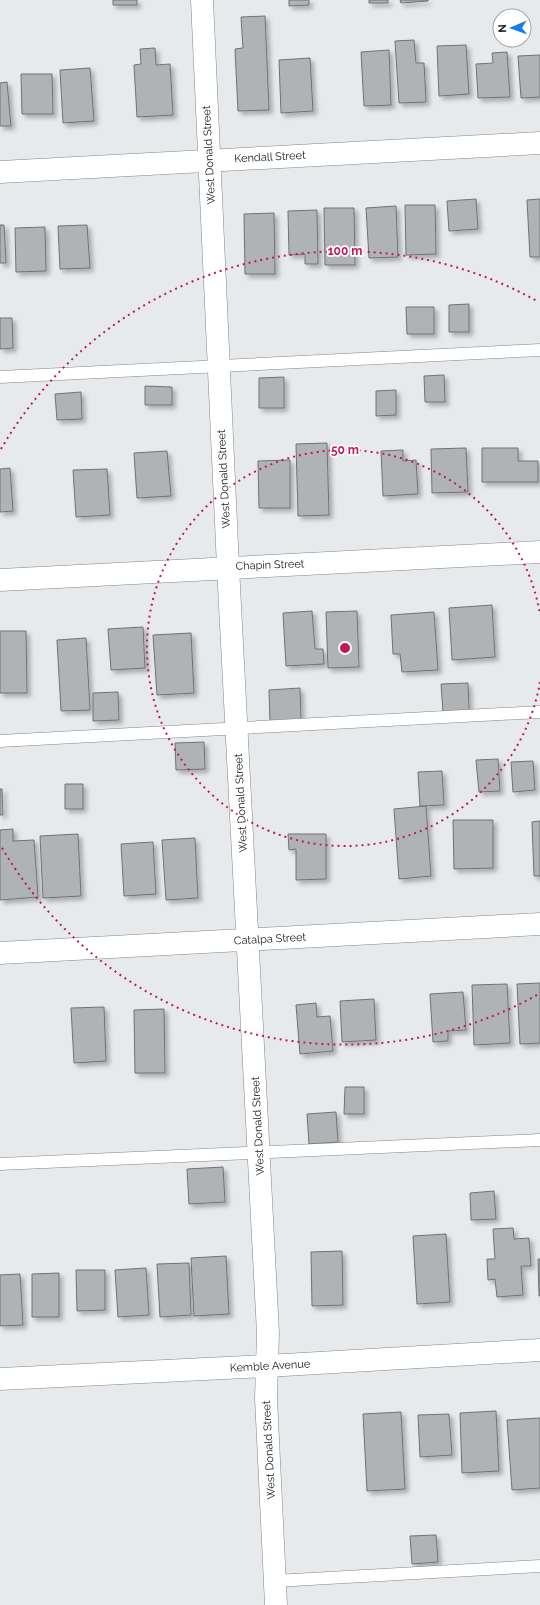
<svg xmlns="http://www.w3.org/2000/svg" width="540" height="1605" viewBox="0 0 540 1605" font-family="Raleway,sans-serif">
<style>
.building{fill:#b0b3b6;stroke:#707275;filter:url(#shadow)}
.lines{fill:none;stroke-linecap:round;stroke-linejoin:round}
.service-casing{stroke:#838588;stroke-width:13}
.minor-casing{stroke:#838588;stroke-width:23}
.tertiary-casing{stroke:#838588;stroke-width:23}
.service{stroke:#fff;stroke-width:12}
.minor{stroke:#fff;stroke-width:22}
.tertiary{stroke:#fff;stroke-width:22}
.ring{fill:none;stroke:#c2185b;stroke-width:2;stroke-dasharray:2 4}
.labels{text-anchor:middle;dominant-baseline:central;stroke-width:3.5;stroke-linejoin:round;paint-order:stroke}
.street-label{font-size:11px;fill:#18191a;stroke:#fff}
.centre{fill:#c2185b;stroke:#fff;stroke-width:2}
.ring-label{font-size:12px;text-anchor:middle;font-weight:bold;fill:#c2185b;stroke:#fff;stroke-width:3.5;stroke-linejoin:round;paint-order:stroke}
</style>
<defs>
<filter id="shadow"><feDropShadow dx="3.5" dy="3.5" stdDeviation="2" flood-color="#0004"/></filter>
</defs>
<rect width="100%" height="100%" fill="#e7eaed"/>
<path class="building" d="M113,0H137V5H113Z
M289,0H309V5L289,6Z
M369,0H388V3H369Z
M400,0H428V1L401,3Z
M265,16L269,110L238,111L235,49L243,48L241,17Z
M414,40L416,63H424L426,102L399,103L395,41Z
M466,45L469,94L439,96L437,46Z
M155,48L156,65L170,64L173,115L137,117L134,65L141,64L140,49Z
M389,50L391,105L364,106L361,52Z
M507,52L510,97L478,98L476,64L493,63L492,53Z
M540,55V97L521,98L518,56Z
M310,58L313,111L281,113L279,60Z
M90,68L94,121L63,123L60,70Z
M21,74H52L53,114H22Z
M7,82L11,126H0V83Z
M476,199L478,229L449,231L447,201Z
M540,199V257H530L527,200Z
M405,205H435L436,254L406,255Z
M396,206L398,257L369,258L366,208Z
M324,208H354L355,265H325Z
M317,210L318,264H305V254L289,255L288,211Z
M274,213L275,274H245L244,214Z
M0,225H4L6,263H0Z
M87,225L90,268L60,269L58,226Z
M45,227L46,271L16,272L15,228Z
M469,304V332H449V305Z
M406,307H434V334H407Z
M0,318H12L13,348L0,349Z
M444,375L445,402H425L424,376Z
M284,377V408H259V378Z
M145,386L172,387V405H145Z
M396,390V415L376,416V391Z
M81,392L82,419L57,420L55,394Z
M327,443L329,515L298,516L296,444Z
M466,448L468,492L432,493L431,449Z
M482,448H518V461H538V482H482Z
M403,450V461L416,460L418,494L383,496L381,451Z
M167,451L171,496L137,498L134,453Z
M290,460V508H259L258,461Z
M10,468L13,511L0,512V469Z
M107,469L110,515L76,517L73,470Z
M492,605L495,657L452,660L449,608Z
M312,611L315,649H323L324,664L286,666L283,613Z
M357,611L359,667L328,668L326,612Z
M434,612L438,670L402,672L400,654H393L391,615Z
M143,627L145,668L111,670L108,629Z
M0,631H26L27,693H0Z
M191,633L194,693L157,695L153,635Z
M86,638L90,710L61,711L57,640Z
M468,683L469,710L443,712L441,684Z
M300,688L301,721L270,723L269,690Z
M118,692L119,720L93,721V693Z
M204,742L205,769L176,770L175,743Z
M498,759L500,791L479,792L476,760Z
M533,761L535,790L513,792L511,762Z
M442,771L444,805L420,806L418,772Z
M65,784H83V809H65Z
M0,789H2L3,815H0Z
M426,806L431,876L399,879L394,809Z
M453,820H493V868L454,869Z
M540,821V876H534L532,822Z
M13,829V841L34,840L38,897L0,900V830Z
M78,834L81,896L43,898L40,836Z
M288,834H326V879L296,880V849L289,850Z
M195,838L198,898L166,900L162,840Z
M153,842L156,894L124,896L121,844Z
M540,983V1043L520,1044L517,984Z
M507,984L510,1043L474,1045L472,985Z
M463,992L466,1030L448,1031V1041L433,1042L430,994Z
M374,999L376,1040L342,1042L340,1001Z
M316,1003L317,1017L330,1016L333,1051L300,1054L296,1005Z
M104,1007L106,1061L74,1063L71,1008Z
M164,1009L165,1073H135L134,1010Z
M345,1087H364V1114H344Z
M336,1112L338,1142L309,1144L307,1114Z
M223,1167L225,1202L189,1204L187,1169Z
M494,1191L496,1219L471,1220L470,1193Z
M513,1228L514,1239L529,1238L531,1266H521L523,1295L497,1297L495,1279L488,1280L487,1259H495L493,1229Z
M446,1234L450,1302L417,1304L413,1236Z
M342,1251L343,1305L312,1306L311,1252Z
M226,1256L229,1314L194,1316L191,1258Z
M538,1259H540V1296H539Z
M189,1263L191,1315L160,1317L157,1264Z
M146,1268L149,1315L118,1317L115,1270Z
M76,1270H105V1310L77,1311Z
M59,1273V1317H32V1274Z
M20,1274L23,1325L0,1326V1275Z
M496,1411L499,1471L462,1473L460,1413Z
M401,1412L405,1489L367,1491L363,1414Z
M449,1414L452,1455L420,1457L418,1415Z
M540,1418V1488L512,1490L507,1420Z
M436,1535L438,1562L412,1564L410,1536Z"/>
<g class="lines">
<defs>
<path id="service" d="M0,377L540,350
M0,741L540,712
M0,1164L540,1140
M275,1581L540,1566"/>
<path id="minor" d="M202,0L228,567L268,1333L266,1398L276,1605
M0,172L540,143
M0,580L540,552
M0,953L540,924"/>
<path id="tertiary" d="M0,1379L267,1366L540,1350"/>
</defs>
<use href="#service" class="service-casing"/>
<use href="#minor" class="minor-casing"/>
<use href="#tertiary" class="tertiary-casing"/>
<use href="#service" class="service"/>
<use href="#minor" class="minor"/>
<use href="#tertiary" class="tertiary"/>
</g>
<g class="ring">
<path d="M540 682A198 198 0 1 1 540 614"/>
<path d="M537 995A397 397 0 0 1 1 846M1 449A397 397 0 0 1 537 301"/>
</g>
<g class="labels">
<g class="street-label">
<text transform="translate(209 155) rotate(-93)">West Donald Street</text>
<text transform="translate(270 157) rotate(-3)">Kendall Street</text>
<text transform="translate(224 479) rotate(-93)">West Donald Street</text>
<text transform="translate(270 565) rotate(-2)">Chapin Street</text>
<text transform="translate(241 803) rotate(-93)">West Donald Street</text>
<text transform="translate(270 939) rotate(-3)">Catalpa Street</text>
<text transform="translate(258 1126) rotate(-93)">West Donald Street</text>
<text transform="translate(270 1366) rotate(-3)">Kemble Avenue</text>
<text transform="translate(269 1450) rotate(-93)">West Donald Street</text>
</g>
</g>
<circle cx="345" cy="648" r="6" class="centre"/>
<g class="ring-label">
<text x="345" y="255">100 m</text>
<text x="345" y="454">50 m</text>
</g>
<g transform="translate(512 28) rotate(268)"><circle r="19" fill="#ffffff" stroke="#a3a3a3"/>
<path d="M0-3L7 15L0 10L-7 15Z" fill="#1480e7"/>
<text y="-6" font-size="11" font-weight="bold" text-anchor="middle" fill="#18191a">N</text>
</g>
</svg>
